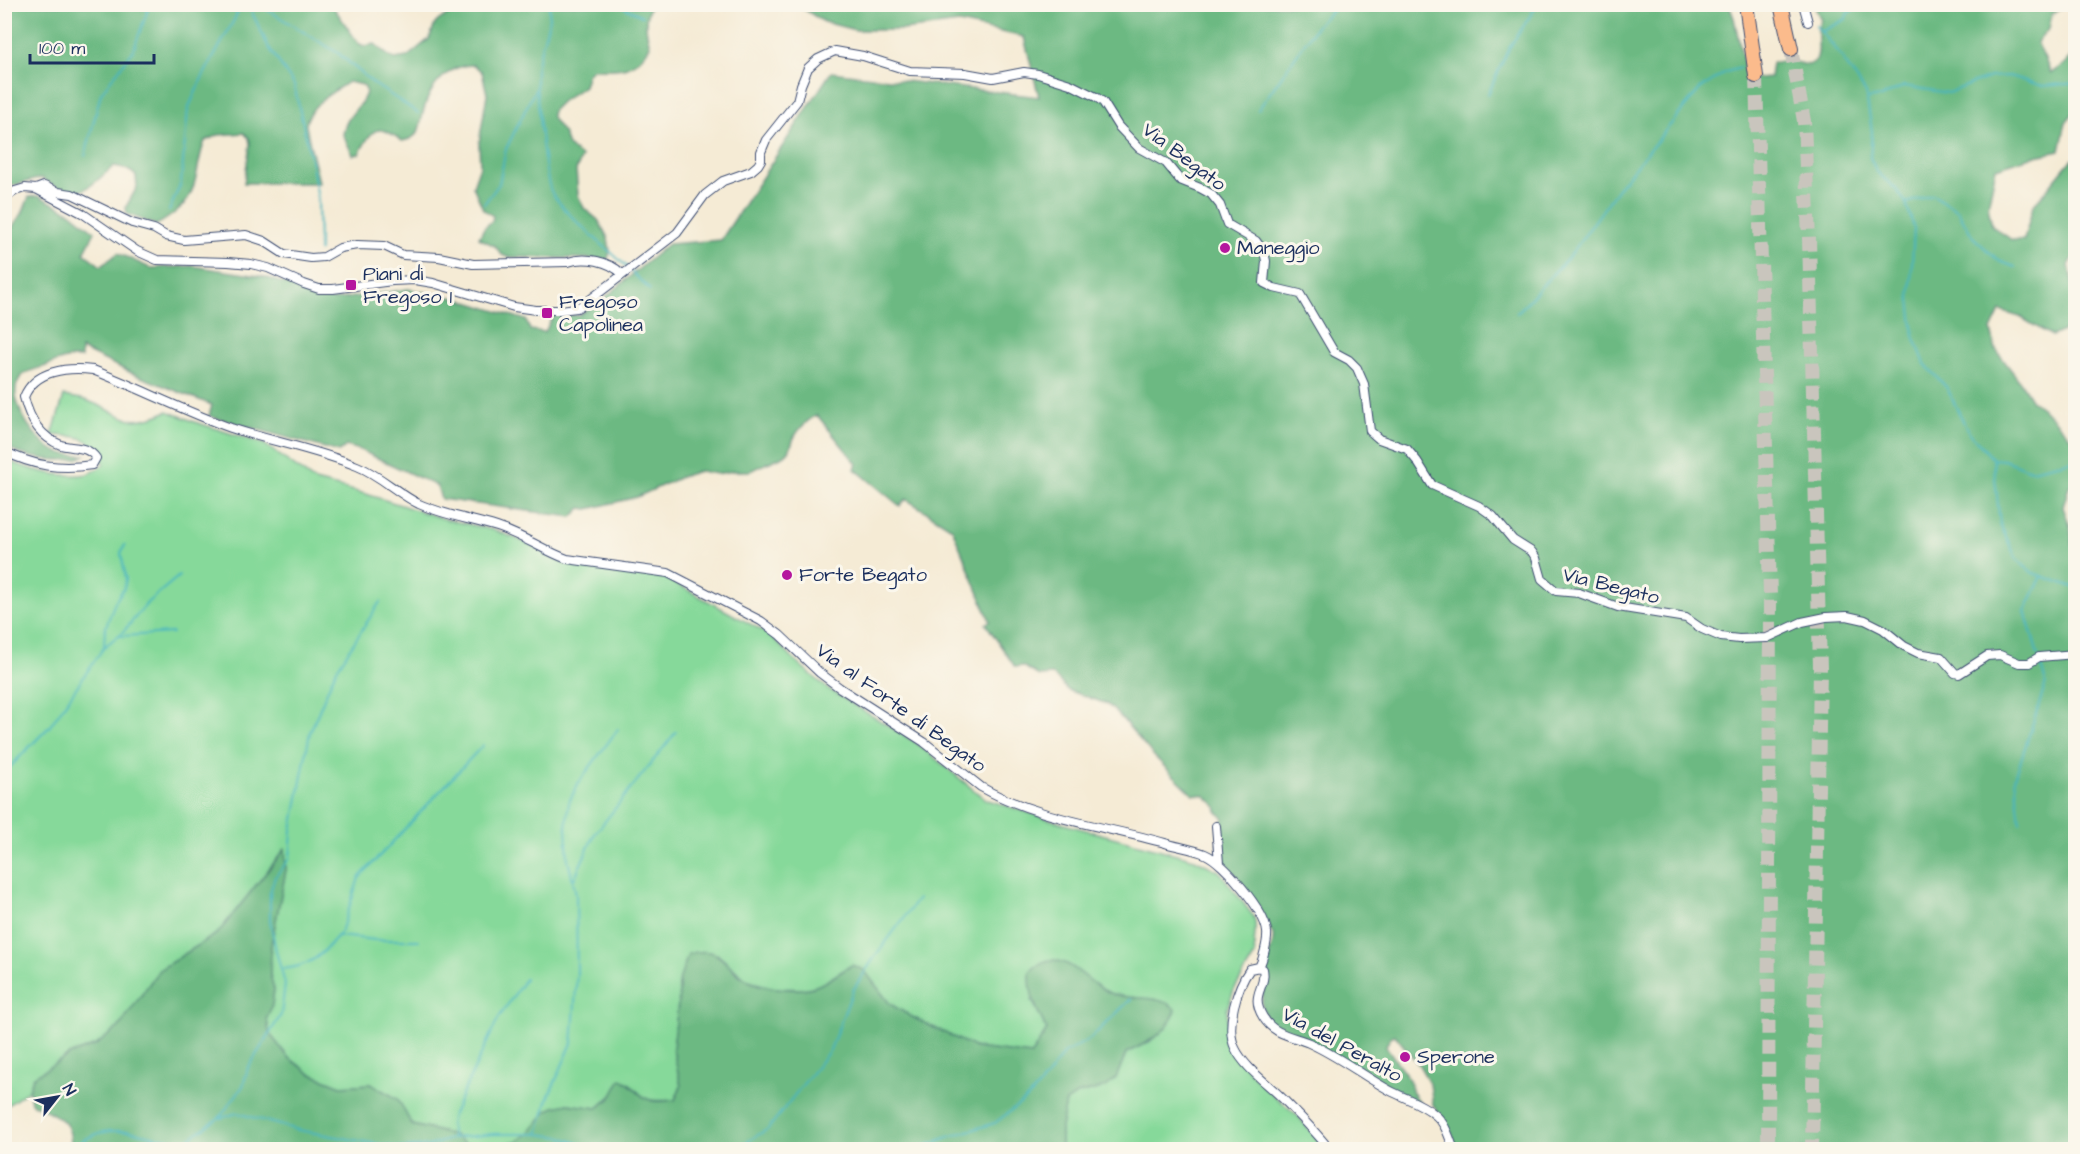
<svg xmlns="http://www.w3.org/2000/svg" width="2080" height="1154" viewBox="0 0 2080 1154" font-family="'Architects Daughter',sans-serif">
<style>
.green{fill:#86d99a;stroke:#50847c;stroke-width:1.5}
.forest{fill:#6cb982;stroke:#447470;stroke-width:1.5}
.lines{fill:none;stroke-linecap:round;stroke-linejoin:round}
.stream{stroke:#46b5c0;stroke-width:2}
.highway-tunnel{stroke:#c9c5bd;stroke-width:14;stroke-dasharray:14 7;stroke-linecap:butt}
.street-casing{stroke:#3c4b70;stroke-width:10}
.highway-casing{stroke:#3c4b70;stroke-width:16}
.street{stroke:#fff;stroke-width:8}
.highway{stroke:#fbbb8c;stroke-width:14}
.poi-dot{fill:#b5179e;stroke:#fbf7ec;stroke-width:2}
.labels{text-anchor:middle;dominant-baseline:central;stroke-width:6;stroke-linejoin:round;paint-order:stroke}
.street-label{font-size:20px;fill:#1b2f5e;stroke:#fbf7ec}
.poi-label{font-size:20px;fill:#1b2f5e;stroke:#fbf7ec;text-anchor:start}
</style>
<rect width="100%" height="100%" fill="#fbf7ec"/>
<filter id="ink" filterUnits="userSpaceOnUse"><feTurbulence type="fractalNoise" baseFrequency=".0167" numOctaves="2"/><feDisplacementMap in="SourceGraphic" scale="12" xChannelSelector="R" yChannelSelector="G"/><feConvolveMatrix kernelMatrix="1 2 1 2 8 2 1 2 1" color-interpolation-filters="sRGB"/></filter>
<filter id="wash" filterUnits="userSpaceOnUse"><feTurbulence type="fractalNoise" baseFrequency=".008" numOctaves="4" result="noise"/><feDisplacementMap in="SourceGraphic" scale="24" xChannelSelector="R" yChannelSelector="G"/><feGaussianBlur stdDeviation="1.35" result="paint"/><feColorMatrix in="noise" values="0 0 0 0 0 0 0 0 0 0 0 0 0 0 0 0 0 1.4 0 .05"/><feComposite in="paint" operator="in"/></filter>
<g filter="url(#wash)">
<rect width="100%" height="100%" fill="#f5ebd5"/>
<path class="green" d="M64,396C72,398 81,398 88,401C124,414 126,430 168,411L195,422L264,444L315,481L366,494L445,519L494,530L530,544L563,563L662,576L769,634L793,659L828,689L915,742L985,799L1071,826L1195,859L1219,871L1254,917C1258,930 1252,940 1255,955L1234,990L1227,1009L1228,1044L1232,1052L1264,1087L1297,1115L1326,1149H1061V1127L1066,1102L1078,1094L1105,1087L1116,1078L1126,1053L1151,1041L1127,997L1112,994L1100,989L1032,1000L1047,1030L1031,1055L976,1048L912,1017L890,1004L864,970L852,965L818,986L804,989L775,988L748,981L717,954L679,981V995L673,1049L681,1086L675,1100C647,1102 648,1102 628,1082L597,1108L568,1104L548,1110L529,1133L517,1141L502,1145L465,1144L454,1135L412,1125L398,1099L371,1084L341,1086L311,1074L288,1057L269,1033L266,1018L272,1005L274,990L270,975L271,945L286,870L284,850L218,933L159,970L119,1027L96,1045L69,1055L33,1077L29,1090L5,1107L4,459C30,470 60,479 88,474C93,472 99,468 104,464C92,435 81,437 52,435Z"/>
<path class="forest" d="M5,5H332L358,43L364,46L375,44L390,57L395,59L407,57L429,39L435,24L439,20L458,8L459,5H651C643,18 646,32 650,46C636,71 618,70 593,69L588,73L584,86L561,102L552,111V118L564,134L568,146L582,157L576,170L578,195L584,208L598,220L608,238L610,251L608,259L507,257L502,255L495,246L479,238L484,228L492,221L493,216L483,209L473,186L480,166L479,143L487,94L482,72L474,65C449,64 430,86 424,109C422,116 421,125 418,132C414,138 408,140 402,141C376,122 373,128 359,154L353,155L343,135C345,115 361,108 365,95C367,90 365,88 363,85L348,82C333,92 310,104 306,124C305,127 318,175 319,183H244L250,144L249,138L244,133L218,135L205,141C195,165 200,190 179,209C171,216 165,221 156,225L127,214L126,207L137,187L136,176C130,170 122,167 114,166C84,191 80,203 41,178L11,186L5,190Z
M797,5H1729L1734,18L1747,79L1770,77L1772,63L1787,60L1808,65L1815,62C1823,48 1813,34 1821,20L1814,5H2066L2052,14L2049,29L2037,42L2051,73L2067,62L2075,50V111L2066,122L2060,151L2031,157L1996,168L1988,206L1992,226L2012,240H2024L2033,206L2071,160L2075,159V255L2069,265C2074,289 2078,304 2070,328L2052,336L2020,317L2000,311L1991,330L1996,350L2021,383L2032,401L2049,414L2075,442V484L2069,487L2063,507L2070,526L2076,566L2075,1149H1457L1452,1134L1433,1105L1430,1084L1419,1065L1395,1035L1392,1036L1386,1045L1387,1048L1407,1076L1411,1084V1090L1421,1104L1284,1031L1279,1025H1271C1254,1005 1266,988 1267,966C1267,954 1275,946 1273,934L1243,885L1228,866L1220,852L1219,829L1224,819L1217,811L1216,806L1204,795L1193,794L1171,773L1153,755L1119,715L1107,704L1068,690L1053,675L1039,676L1023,666L1015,667L986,624L990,621L952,528L906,499L900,506L855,469L857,464L817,415C807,420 795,432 792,443C790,449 790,451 785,455L750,471H733L717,474L700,471L683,476L637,497L588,509L581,508L572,517L441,499L437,486L360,450L346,446L339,452L209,416L212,405L136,375L81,349V358C68,357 58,361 46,366C40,368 30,370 24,374C1,393 32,436 50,448C60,455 73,455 85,455C74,464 36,459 22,454C16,452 10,448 5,444V237L22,214L29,197L39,196L70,212L95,232L84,253L101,266L118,253L150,268L193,266L265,277L333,300L408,289L455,298L526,320L530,330L545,332L553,316L579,315L600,302L668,244L721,240L831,72L1039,97L1024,37L959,23L903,30H855L824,22Z
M285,849L286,870L271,945L270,975L274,989L272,1005L267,1018L269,1033L288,1057L311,1074L341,1086L371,1084L398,1099L412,1125L454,1135L465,1144L502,1145L517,1141L529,1133L548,1110L554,1107L568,1104L597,1108L610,1099L621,1079C633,1083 638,1097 650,1100C657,1103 667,1100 675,1100L681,1086L673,1049L679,995V981L688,954C724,944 722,967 747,980C764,989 799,992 816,986C828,982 840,972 852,965L864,970L890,1004L912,1017L976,1048L1031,1055L1047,1030C1036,1008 1029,996 1030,971C1038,965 1044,959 1054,960C1075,962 1091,986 1110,993C1131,1002 1160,992 1176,1010C1166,1036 1149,1041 1126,1053L1116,1078L1105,1087L1078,1094L1066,1102L1061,1127V1149H70C75,1119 54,1115 31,1103L29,1090L33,1077L69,1055L96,1045L119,1027L159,970L218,933Z"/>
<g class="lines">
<path class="stream" d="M248,4L268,46L294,85L311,159L318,199L319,251
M258,4L338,53L374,84L418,113
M549,4C552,27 538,49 536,71C535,87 545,183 552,193C572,222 602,243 627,267
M617,4L642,16
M1816,26L1835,48L1866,93L1872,132L1870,158L1877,172L1896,189L1906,203L1914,228L1910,299L1914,336L1925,364L1947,388L1968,431L1993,459L2000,524L2017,560L2033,573L2076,588
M1821,32L1846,19L1847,14L1862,4
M1488,94L1509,48L1538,4
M1868,99L1881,97L1904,86L1948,93L1990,77L2009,76L2043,86L2076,83
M1258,110L1318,24L1339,4
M85,156L101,93L133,51L150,4
M1906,203L1933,195L1958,211L1973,237L1999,261L2015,267
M484,204L499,184L506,149L535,90
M169,211L181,183L188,109L201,80L234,20L241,4
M631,271L650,290
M1517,313L1572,253L1622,183L1700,89L1726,72L1740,68
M1993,459L2004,460L2031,470L2076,460
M121,636L172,633
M104,646L105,629L115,602L124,588L126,579L121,553L125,545
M2038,655L2025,611L2042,576
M4,773L50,726L104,647L123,632L148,602L179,576
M2020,822L2015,778L2046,683L2039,660
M574,879L594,835L676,732
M338,936L376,940H419
M281,969C311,967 322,955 341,932L359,878L483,745
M221,1118L237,1113L298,1130L400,1148L429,1146L453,1138L494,1134H538L561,1137L597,1150
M538,1134L548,1098L572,1043L574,1018L577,973L576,894L568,860L566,827L569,802L579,782L618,729
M453,1138L450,1124L452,1116L498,1019L525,979
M71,1150L83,1140L99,1133L110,1131H129L176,1141L187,1140L220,1117L243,1086L248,1068L281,1015L285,984L276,951L270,920V892L275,877L290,858L292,830L310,732L335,672L380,602
M733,1150L768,1129L830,1050L853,990L874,958L918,899
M916,1150L948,1137L995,1123L1030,1096L1046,1078L1063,1054L1090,1039L1131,999"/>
</g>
</g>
<g filter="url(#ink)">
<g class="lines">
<path class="highway-tunnel" d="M1791,49L1804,121L1809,238L1820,668L1812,1150
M1756,76L1770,596L1768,1150"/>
<defs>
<path id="street" d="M1803,4L1808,22
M36,189L44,186L58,192L72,194L132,223L154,229L166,236L184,240L246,235L264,241L284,254L311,258L324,257L340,248L357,245L384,246L403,255L439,257L473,264L568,262C585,256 610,261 622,274
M4,199L15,191L25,188L36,189L82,213L137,251L157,260L228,262L251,264L268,268L304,284L319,289H333L392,281L415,280L433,283L514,307L536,310H560L577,308L587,302L677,233L705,195L723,181L751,171L758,165L761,160V152L766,140L797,101L801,85L808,68L818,59L835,51L863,56L910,71L965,73L993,78L1024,72L1038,74L1070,84L1096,97L1103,102L1118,126L1139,148L1166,163L1180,180L1200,188L1211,194L1220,205L1227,224L1256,241L1264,252L1266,261L1264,283L1274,288L1300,294L1334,352L1349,360L1357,368L1360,375L1364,384L1370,431L1379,439L1407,449L1417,461L1432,485L1479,506L1493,516L1513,540L1532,552L1536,558L1542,579L1556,591L1579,593L1618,607L1686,618L1702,629L1721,637L1739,639L1767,638L1802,622L1826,617L1847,616L1865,620L1883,629L1904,646L1918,653L1941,657L1955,673L1959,674L1987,656L2000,655L2019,663H2029L2039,657L2076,654
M4,451C33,466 60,470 92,465L96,458C87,445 74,449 61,445C40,437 29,418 24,397C35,370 67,367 93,370C139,388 184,411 231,428C273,442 316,449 357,466C380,475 397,493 419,504C444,515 471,519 497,527C522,535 543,550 567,559L668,573L761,621L780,635L820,673L840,688L924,742L981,787C1037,819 1105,826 1165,843C1178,847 1193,849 1205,854C1224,862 1265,911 1267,932C1268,940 1263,960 1259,967
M1216,826L1219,863
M1259,967L1263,969C1267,988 1249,994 1263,1017C1274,1035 1292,1036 1309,1043C1338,1056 1362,1075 1389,1090C1403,1098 1422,1103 1434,1114C1445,1122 1449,1137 1454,1150
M1259,967L1250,969C1237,987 1225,1026 1235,1048C1245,1069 1270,1085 1286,1102C1301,1117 1317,1133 1330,1150"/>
<path id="highway" d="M1746,4L1756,76
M1781,4L1791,49"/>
</defs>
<use href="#street" class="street-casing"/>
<use href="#highway" class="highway-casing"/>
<use href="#street" class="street"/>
<use href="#highway" class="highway"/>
</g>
</g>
<g class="poi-dot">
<circle cx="1225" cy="248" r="6"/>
<rect x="345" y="279" width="12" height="12" rx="3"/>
<rect x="541" y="307" width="12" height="12" rx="3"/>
<circle cx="787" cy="575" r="6"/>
<circle cx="1405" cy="1057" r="6"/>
</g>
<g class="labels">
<g class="street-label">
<text transform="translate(1184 157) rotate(37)">Via Begato</text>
<text transform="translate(1611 586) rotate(14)">Via Begato</text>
<text transform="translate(901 708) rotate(36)">Via al Forte di Begato</text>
<text transform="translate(1342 1045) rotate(29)">Via del Peralto</text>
</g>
<g class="poi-label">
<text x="1237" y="248">Maneggio</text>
<text x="363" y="274">Piani di<tspan x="363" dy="23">Fregoso 1</tspan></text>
<text x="559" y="302">Fregoso<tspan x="559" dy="23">Capolinea</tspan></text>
<text x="799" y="575">Forte Begato</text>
<text x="1417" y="1057">Sperone</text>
</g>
</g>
<rect width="2080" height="1154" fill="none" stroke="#fbf7ec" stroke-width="24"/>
<g transform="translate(57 1097) rotate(59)" stroke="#fbf7ec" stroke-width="4.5" paint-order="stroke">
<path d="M0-4.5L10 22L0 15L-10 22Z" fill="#1b2f5e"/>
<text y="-9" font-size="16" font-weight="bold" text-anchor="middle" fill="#1b2f5e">N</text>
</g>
<path d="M30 54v9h124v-9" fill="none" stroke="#1b2f5e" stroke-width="3"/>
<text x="39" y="54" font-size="18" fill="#1b2f5e" stroke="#fbf7ec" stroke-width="4.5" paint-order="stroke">100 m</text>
</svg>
